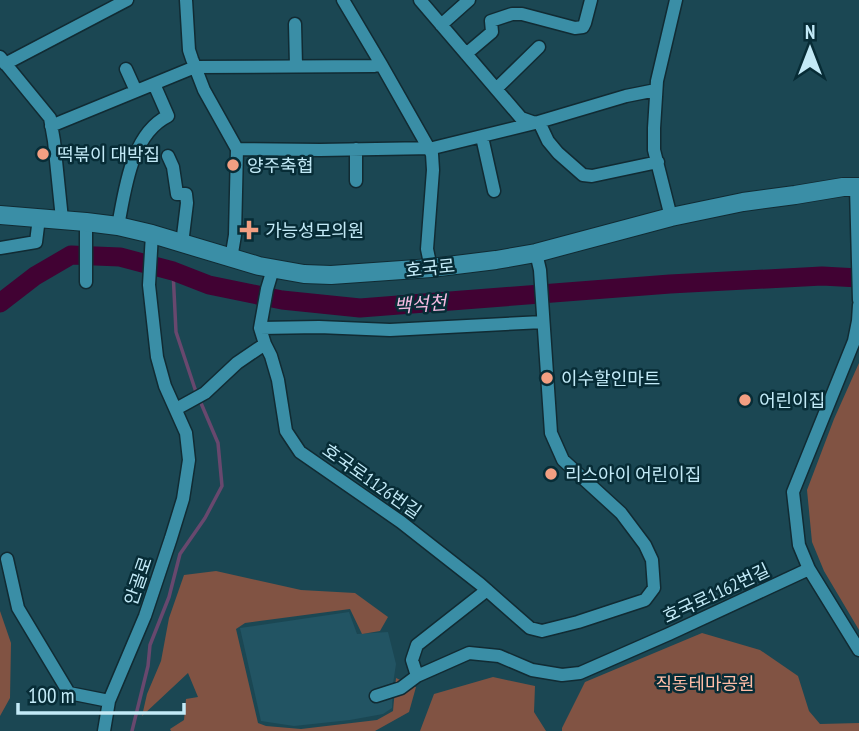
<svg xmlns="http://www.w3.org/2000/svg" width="859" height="731" viewBox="0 0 859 731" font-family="'PT Sans Narrow','Noto Sans KR',sans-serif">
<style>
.built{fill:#225463}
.green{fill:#815343}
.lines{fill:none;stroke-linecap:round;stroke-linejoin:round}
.stream{stroke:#68486e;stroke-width:3.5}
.river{stroke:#410233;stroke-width:19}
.street-casing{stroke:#112b33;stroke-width:15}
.secondary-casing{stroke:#112b33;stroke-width:20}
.street{stroke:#3a8ea6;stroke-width:12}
.secondary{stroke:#3a8ea6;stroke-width:18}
.poi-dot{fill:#f39f82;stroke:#072c36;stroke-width:2.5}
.labels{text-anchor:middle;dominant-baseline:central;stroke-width:5;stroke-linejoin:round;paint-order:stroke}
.poi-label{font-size:18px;fill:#c3eaf7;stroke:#072c36;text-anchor:start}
.street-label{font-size:18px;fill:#c3eaf7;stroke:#072c36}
.park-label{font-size:18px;fill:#ffbda7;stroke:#072c36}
.water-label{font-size:19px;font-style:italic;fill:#f5bbe1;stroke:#072c36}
</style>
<rect width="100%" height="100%" fill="#1b4753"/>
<path class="built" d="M349,612L357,634L388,632L396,664L393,684L392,708L383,714L350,720L294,726L261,721L240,628Z"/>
<path class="green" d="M859,363V630L824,571L812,542L807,490L834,419Z
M216,571L301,590L355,593L388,617L380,631L362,634L350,609L245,623L236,629L258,723L266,726L301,729L377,720L393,711L396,678L416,687L409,712L375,731H171L170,729L184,720L186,699L198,697L188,673L142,716L147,694L161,661L169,618L184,575Z
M0,611L11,643L10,698L0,716Z
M702,633L760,650L798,676L809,711L820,724L859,723V731H562V728L585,682Z
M493,677L535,686L534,712L546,731H420L434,694Z"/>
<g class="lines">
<path class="stream" d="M132,731L148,666L150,645L169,597L180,554L205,518L222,486L218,443L195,389L176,332L173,271"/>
<path class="river" d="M0,303L35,276L71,255L120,257L173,271L209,285L282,300L360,308L670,284L822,276L859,278"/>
<defs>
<path id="street" d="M186,0L189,50L192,59L204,90L237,149L235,235L231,259
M343,0L381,64L432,154L433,170L427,249L431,268
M420,0L521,118L535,123L626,96L656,90
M295,24L296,66
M441,25L469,0
M466,54L492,32L491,21L512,14H522L575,28L583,27L585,23L591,0
M0,57L50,118L54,141L62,219
M5,64L127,0
M126,69L136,91
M496,89L539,47
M539,122L548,141L558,153L583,175L592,176L658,162
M51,126L195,67L374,66L381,64
M482,137L494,191
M237,149L320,150L433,148L535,123
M168,156L173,167L177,194H186L187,203L182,244
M356,181V149
M856,187L859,300
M671,217L654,150V128L657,81L676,0
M118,226C125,190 131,134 168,116L154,84
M0,248L36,242L39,218
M273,269L267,289L260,328L265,344L271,356L278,380L286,431L300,452L401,522L480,584L530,628L542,631L578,622L645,600L654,588L652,560L645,545L621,513L563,460L551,433L540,270L536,253
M86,282V222
M260,328L319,327L390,330L543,322
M176,409L205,393L237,363L265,344
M7,559L18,608L69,693L109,701
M809,569L859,650
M417,676L412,660L417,645L487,590
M376,696L401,688L417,676L469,653L499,656L532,670L562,675L580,673L669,634L809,569L799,545L793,492L854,341L858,321L859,305
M104,731L109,701L145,616L171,538L183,499L189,460L186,433L165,386L157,357L149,285L152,234"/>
<path id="secondary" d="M0,215L86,222L118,226L152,234L259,266L304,274L331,275L431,268L496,260L536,253L671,217L743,202L795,195L843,187H859"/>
</defs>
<use href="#street" class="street-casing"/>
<use href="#secondary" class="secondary-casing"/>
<use href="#street" class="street"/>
<use href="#secondary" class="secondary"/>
</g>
<g class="poi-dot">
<circle cx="43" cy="154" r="7"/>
<circle cx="233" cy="165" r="7"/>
<path d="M245.5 219.5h7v7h7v7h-7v7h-7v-7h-7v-7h7z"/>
<circle cx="547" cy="378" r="7"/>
<circle cx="745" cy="400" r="7"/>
<circle cx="551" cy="474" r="7"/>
</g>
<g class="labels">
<g class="poi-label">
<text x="57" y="154">떡볶이 대박집</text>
<text x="247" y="165">양주축협</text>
<text x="265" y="230">가능성모의원</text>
<text x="561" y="378">이수할인마트</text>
<text x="759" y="400">어린이집</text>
<text x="565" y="474">리스아이 어린이집</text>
</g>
<g class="street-label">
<text transform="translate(430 268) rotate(-6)">호국로</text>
<text transform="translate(372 481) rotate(35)">호국로1126번길</text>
<text transform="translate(138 581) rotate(-71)">안골로</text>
<text transform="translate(716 593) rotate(-25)">호국로1162번길</text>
</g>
<g class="park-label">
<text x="705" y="683">직동테마공원</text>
</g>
<g class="water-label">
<text transform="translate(420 304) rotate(-4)">백석천</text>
</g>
</g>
<g transform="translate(810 49)" stroke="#072c36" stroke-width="5" paint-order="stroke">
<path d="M0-5L12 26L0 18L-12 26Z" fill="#c3eaf7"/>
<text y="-10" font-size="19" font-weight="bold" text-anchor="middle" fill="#c3eaf7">N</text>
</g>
<path d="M18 703v10h166v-10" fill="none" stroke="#c3eaf7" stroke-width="3.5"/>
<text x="28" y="703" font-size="21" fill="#c3eaf7" stroke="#072c36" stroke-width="5" paint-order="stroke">100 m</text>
</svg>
